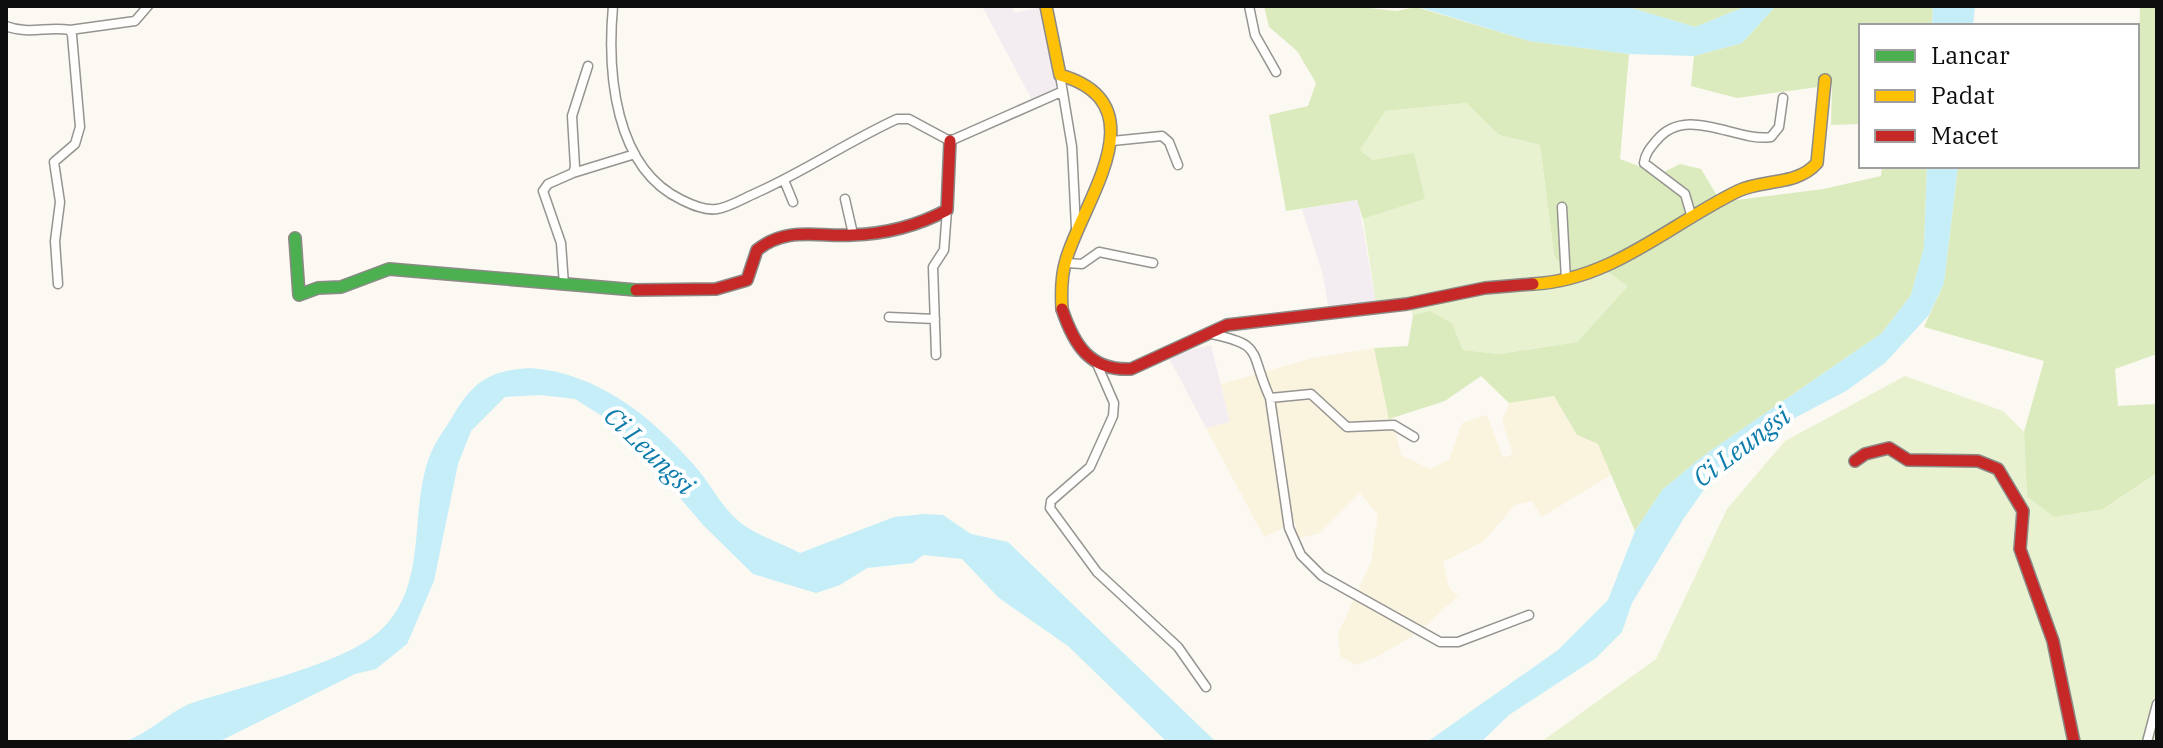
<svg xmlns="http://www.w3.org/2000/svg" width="2163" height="748" viewBox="0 0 2163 748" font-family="'IBM Plex Serif',serif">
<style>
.industrial{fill:#f3ecf0}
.farmland{fill:#faf3de}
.green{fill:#e9f2d0}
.forest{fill:#dbebbe}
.water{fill:#c6eef8}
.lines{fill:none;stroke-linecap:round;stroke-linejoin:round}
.street-casing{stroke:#959491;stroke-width:11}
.fast-casing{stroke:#8c8a87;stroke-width:14}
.slow-casing{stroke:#8c8a87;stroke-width:14}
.jam-casing{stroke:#8c8a87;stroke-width:14}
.street{stroke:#fffefd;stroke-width:8}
.fast{stroke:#4caf50;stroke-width:11}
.slow{stroke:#ffc107;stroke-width:11}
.jam{stroke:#c62828;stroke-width:11}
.labels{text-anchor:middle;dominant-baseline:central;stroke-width:8;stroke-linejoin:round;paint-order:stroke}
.water-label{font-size:26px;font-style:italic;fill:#0d7cab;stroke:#fff}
</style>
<rect width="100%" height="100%" fill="#fcf9f2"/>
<path class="industrial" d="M982,6H1012L1014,13L1043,7L1059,79L1054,92L1033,102Z
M1358,200L1377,310L1329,311L1323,275L1302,209Z
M1211,345L1230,422L1206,428L1168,356Z"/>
<path class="farmland" d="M1374,348L1401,455L1430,469L1449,460L1462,423L1487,415L1503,458L1513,454L1502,421L1509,403L1554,396L1577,435L1598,444L1612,474L1542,517L1532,501L1515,505L1484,541L1443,562L1449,587L1458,596L1420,631L1377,657L1355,665L1340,656L1338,634L1371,562L1378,515L1360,493L1320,533L1297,539L1295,522L1264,537L1206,428L1230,422L1221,384L1313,358Z"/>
<path class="green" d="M1466,103L1499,135L1540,145L1554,255L1598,265L1629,285L1577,342L1498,354L1463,350L1452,323L1430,312L1413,315L1409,309L1377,310L1363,219L1425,199L1360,150L1384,111Z
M1905,376L2003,411L2024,432L2027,496L2103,509L2157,473V742H1541L1656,659L1727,509L1785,441Z"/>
<path class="forest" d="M1264,6H1350L1397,11L1416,7L1529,41L1629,54L1620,159L1660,174L1680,164L1701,169L1721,202L1823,189L1881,176L1882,166H1927L1924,247L1911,295L1882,333L1703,456L1662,490L1635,531L1598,444L1577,435L1554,396L1509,403L1481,376L1445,401L1389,419L1374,348L1408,346L1413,315L1430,311L1452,323L1463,350L1499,354L1577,342L1628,286L1598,265L1568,273L1554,255L1540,145L1499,135L1466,103L1385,111L1360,150L1373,160L1414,153L1425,199L1363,219L1357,200L1286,211L1269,115L1308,106L1316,83L1297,51L1269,27Z
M1625,6H1747L1695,27Z
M1776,6H1933L1932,26H1861V124L1831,125L1832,85L1737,98L1691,86L1694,56L1742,43Z
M2140,6H2157V354L2115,369L2118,406L2157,404V473L2103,509L2054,517L2027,496L2024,432L2044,361L1924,327L1944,283L1958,166H2137Z"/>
<path class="water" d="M1415,6H1625L1695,27L1747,6H1776L1742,43L1694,56L1629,54L1529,41Z
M1933,6H1975L1973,26H1932Z
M1927,166H1958L1944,283L1929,315L1885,363L1846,391L1772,430L1739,453L1708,484L1684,518L1632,603L1622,632L1596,658L1509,715L1481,742H1427L1558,650L1608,600L1635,531L1662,490L1703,456L1882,333L1911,295L1924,247Z
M531,368C597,373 651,416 694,465C712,485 722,510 745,526C761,537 783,544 800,553L894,517L924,514L943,515L971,534L1008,542L1216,742H1167L1068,646L999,598L962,559L923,555L913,563L867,568L840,585L816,593L753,574L703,525L621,428L575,399L540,395L505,397L471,431L458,464L434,581L407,644L376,669L355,674L218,742H123C149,734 168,712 192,703C244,685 347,665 384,627C428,581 409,513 429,458C434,443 445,429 453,416C473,381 491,370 531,368Z"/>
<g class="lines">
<defs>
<path id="street" d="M613,6C607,72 614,168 682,200C692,205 705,211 717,209C730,207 744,198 756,193C805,171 849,141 897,119H909L950,141L1061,92
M1249,6L1255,35L1276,72
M6,26C28,35 48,26 70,30L72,35L80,127L75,144L54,162L60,202L55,241L58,284
M70,30L135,21L148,6
M1060,75L1072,147L1076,228
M1112,141L1162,136L1169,142L1178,165
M573,173L635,154
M784,180L793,202
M845,199L853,234
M1562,207L1566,280
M1692,218L1685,194L1644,163C1645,154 1650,148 1656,141C1686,103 1737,143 1771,137L1779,127L1783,98
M1067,263L1082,264L1099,252L1153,263
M564,285L561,243L543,191L548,184L573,173L575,167L572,116L588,66
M889,317L935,319
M1207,333C1266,345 1248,350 1270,398L1311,394L1347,427L1394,425L1414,437
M936,355L933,267L944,250L947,210
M1097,364L1114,403L1113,416L1090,467L1051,501L1050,508L1097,572L1178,647L1206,687
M1270,398L1289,528L1301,555L1322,576L1440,642H1458L1529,615
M2147,742L2157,704"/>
<path id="fast" d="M295,238L299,295L318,288L341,287L389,269L636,290"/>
<path id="slow" d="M1046,6L1060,75C1161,104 1083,201 1066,260C1061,276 1061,292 1062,309
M1533,284C1612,280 1670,224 1738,191C1763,179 1797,186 1817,163L1825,80"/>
<path id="jam" d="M636,290L716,289L747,280L757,250C787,226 817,237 852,235C886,234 917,226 947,210L950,141
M1062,309C1074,345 1090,371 1131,369L1227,325L1407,304L1485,288L1533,284
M1855,461L1865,454L1889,448L1908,460L1978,461L1998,469L2023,511L2020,549L2053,641L2074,742"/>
</defs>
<use href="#street" class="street-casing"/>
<use href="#fast" class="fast-casing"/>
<use href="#slow" class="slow-casing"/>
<use href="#jam" class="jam-casing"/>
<use href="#street" class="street"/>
<use href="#fast" class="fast"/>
<use href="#slow" class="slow"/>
<use href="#jam" class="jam"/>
</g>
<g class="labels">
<g class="water-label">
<text transform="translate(1741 446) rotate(-37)">Ci Leungsi</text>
<text transform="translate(650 450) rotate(44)">Ci Leungsi</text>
</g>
</g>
<rect width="2163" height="748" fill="none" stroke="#0e0e0e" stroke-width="16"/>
<rect x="1859" y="24" width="280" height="144" fill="#ffffff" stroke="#9f9f9f" stroke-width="2"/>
<rect x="1875" y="50" width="40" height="12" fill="#4caf50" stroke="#9f9f9f" stroke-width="2"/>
<text x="1931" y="64" font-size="24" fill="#0e0e0e">Lancar</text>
<rect x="1875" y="90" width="40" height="12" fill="#ffc107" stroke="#9f9f9f" stroke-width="2"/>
<text x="1931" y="104" font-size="24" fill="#0e0e0e">Padat</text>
<rect x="1875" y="130" width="40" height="12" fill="#c62828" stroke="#9f9f9f" stroke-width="2"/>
<text x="1931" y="144" font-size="24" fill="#0e0e0e">Macet</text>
</svg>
